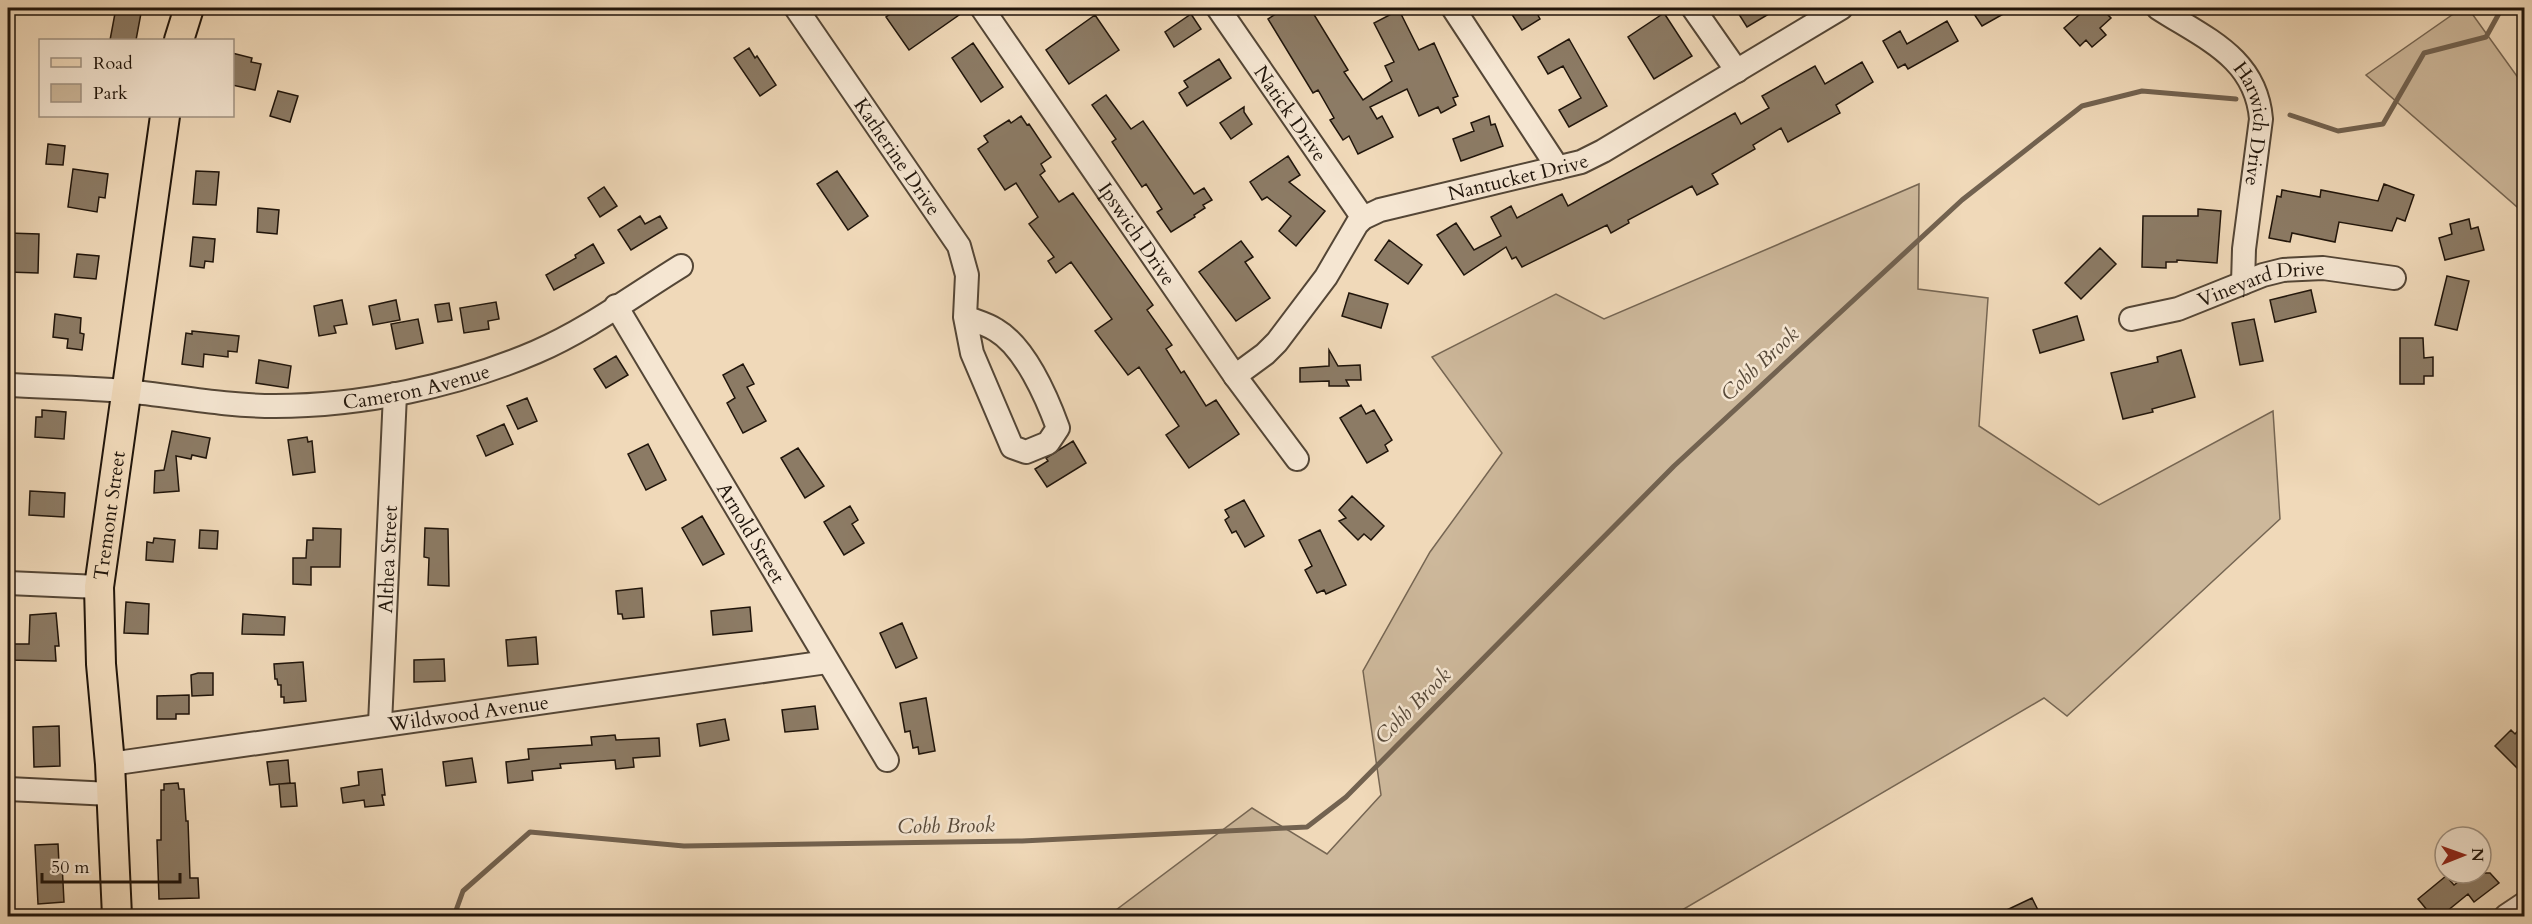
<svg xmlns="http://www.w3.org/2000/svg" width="2532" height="924" viewBox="0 0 2532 924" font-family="Cardo,serif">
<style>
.green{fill:#cdb89b;stroke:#766653;stroke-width:1.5}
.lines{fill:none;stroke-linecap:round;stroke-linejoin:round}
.stream{stroke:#726250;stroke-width:5}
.building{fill:#8c7b65;stroke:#20150b;stroke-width:1.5}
.minor-casing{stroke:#544636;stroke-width:26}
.major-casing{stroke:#20150b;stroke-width:32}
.minor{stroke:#f5e6d2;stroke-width:22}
.major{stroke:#f0d9b9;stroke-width:28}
.labels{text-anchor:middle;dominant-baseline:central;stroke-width:5;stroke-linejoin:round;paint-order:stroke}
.street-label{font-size:20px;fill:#20150b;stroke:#f5e6d2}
.water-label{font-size:21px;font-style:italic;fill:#574939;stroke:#f5e6d2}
</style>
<rect width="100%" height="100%" fill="#f0d9b9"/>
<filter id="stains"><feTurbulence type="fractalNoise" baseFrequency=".00333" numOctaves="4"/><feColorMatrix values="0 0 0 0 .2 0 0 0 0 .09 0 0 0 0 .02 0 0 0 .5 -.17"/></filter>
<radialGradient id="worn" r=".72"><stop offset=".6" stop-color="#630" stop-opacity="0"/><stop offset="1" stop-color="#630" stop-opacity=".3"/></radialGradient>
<path class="green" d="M2462,8H2468L2524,86V213L2366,75Z
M1919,184L1918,289L1988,298L1979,426L2099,505L2273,411L2280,519L2067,716L2044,698L1672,916H1108L1252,808L1327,854L1381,795L1363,671L1430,552L1502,453L1432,357L1556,294L1604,319Z"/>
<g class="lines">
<path class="stream" d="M2290,115L2338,131L2383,124L2424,53L2486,37L2502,8
M454,916L463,891L530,832L684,846L1022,841L1307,827L1346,797L1674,466L1962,200L2082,106L2142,91L2236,99"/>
</g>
<path class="building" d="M116,8H142L136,40H110Z
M899,8H969L909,50L886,17Z
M1285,8H1310L1348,70L1344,72L1363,100L1392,81L1385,66L1394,62L1374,23L1399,10L1419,50L1434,43L1458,96L1453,98L1456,105L1441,113L1438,107L1419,116L1407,89L1370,107L1377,119L1382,116L1393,137L1358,154L1349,136L1343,140L1330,120L1334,118L1318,90L1313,93L1268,19Z
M1520,8H1534L1540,19L1522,30L1511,13Z
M1735,8H1779L1747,27Z
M1970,8H2014L1982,26Z
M2087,8H2101L2111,18L2100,28L2106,35L2092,47L2086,40L2080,46L2064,28Z
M1664,13L1692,56L1654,79L1628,37Z
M1191,14L1201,29L1174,47L1165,32Z
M1095,15L1119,50L1069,84L1046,50Z
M1947,21L1958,41L1908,69L1905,64L1898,68L1883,41L1900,31L1907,44Z
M1569,39L1607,106L1569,127L1559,110L1581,98L1563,66L1548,74L1538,57Z
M973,43L1003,87L981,102L952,58Z
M749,48L755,58L757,56L776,85L760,96L734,58Z
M232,53L252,58L251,62L261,64L255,90L232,85Z
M1219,59L1231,78L1187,106L1179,93L1188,87L1184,81Z
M1862,62L1873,82L1836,105L1840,113L1788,142L1781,128L1753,145L1755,149L1712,174L1718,184L1697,195L1692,186L1628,220L1629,223L1611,233L1607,225L1522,267L1516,257L1512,259L1506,247L1464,275L1437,235L1456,223L1474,250L1501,236L1491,217L1511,206L1517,218L1562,194L1568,206L1735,113L1741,124L1769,108L1762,96L1815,66L1825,84Z
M278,91L298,96L290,122L270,116Z
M1106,95L1131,129L1143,121L1194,194L1204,188L1212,200L1203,205L1205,208L1194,215L1195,217L1171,232L1157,212L1162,209L1146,184L1142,187L1112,142L1116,139L1092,105Z
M1244,107V112L1252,124L1231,139L1220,123Z
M1021,116L1027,125L1029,124L1051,157L1041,164L1045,171L1040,175L1059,202L1073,193L1153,305L1147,310L1172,345L1166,349L1181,373L1184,371L1206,406L1216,400L1239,434L1189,468L1166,435L1179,426L1139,367L1128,375L1095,331L1112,319L1071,262L1056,273L1048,261L1054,257L1029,224L1038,217L1016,183L1005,190L978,149L988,142L984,136L1009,120L1011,123Z
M1489,116L1491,125L1495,124L1503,146L1461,161L1453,139L1474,131L1471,123Z
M48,144L65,146L63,165L46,164Z
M1288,156L1300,175L1289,182L1325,211L1296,246L1279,231L1291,216L1267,197L1262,200L1250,182Z
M73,169L108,174L105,198L99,197L97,212L68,207Z
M196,171L219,172L216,205L193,204Z
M837,171L868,216L848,230L817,184Z
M2384,184L2414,195L2405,221L2397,218L2392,231L2339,222L2335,242L2292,233L2290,242L2269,238L2277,196L2281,197L2282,190L2320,197L2321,190L2378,201Z
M604,187L617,206L600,217L588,198Z
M258,208L279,210L277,234L257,232Z
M2198,209L2221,211L2217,263L2177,260V262H2166V268L2142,267L2143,216H2198Z
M640,216L645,224L660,216L667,228L631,250L618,230Z
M2469,219L2471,229L2478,227L2484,250L2445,260L2439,238L2452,234L2450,224Z
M8,233L39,234L38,273L8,272Z
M193,237L215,239L213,262L205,261L204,268L190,266Z
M1389,240L1422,265L1408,284L1375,260Z
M1241,241L1253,257L1245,262L1270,298L1236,321L1199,272Z
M593,244L604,263L554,290L546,275L576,258L575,255Z
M2100,248L2116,264L2081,299L2065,283Z
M77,254L99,256L96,279L74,277Z
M2447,276L2469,281L2457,330L2435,325Z
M2311,290L2316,312L2275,322L2270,300Z
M1349,293L1388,304L1381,328L1342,316Z
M342,300L347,324L334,326L336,333L319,336L314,306Z
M396,300L400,320L373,325L369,306Z
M496,302L499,319L488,321L489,329L464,333L460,308Z
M449,303L452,320L438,322L435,305Z
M55,314L81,318L80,333L84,334L82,350L67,348L68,339L53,337Z
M2077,316L2084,340L2040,353L2033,330Z
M418,319L423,343L396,349L391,324Z
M2254,319L2263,361L2240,365L2232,323Z
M192,331L239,336L237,352L228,351V357L204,354L203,367L182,364L186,333L192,334Z
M2400,338H2423L2424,358L2433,357V376H2424V384H2400Z
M1329,350L1338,366L1360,365L1361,380H1346L1349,386H1329V381L1300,382V368L1329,366Z
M2181,350L2195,397L2152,409L2153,412L2123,419L2111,373L2158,362L2157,357Z
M616,356L628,375L606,388L594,369Z
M259,360L291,366L288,388L256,383Z
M743,364L754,384L747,387L766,421L743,433L727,403L735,398L723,375Z
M527,398L537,421L518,429L507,406Z
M1361,405L1366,414L1374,410L1392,440L1385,445L1388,451L1367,463L1340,418Z
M42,410L66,412L64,439L35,437L36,417H42Z
M504,424L513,444L486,456L477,436Z
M172,431L210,438L206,458L192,455L191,459L176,456L179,491L154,493L155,471L164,470Z
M307,437L308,442L312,441L315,472L293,475L288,440Z
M1073,441L1086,463L1047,487L1035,469L1048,461L1046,458Z
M648,444L666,480L646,490L628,454Z
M798,448L824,486L805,498L781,458Z
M30,491L65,493L64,517L29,515Z
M1352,496L1384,526L1371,540L1364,534L1358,540L1339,521L1346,518L1339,510Z
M1244,500L1264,536L1245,547L1236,531L1232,533L1225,520L1229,517L1225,510Z
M850,506L858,520L852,524L864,543L844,555L824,522Z
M702,516L724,554L703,565L682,528Z
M313,528L341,529L340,567H311V585L293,584V558H306L307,540H313Z
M425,528L448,529L449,586L428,585L429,558L424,557Z
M200,530L218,531L217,549L199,548Z
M1320,530L1346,585L1326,594L1324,590L1317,593L1305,570L1312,566L1299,540Z
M154,538L175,540L173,562L146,560L147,542L153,543Z
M642,588L644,617L623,619L622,614H618L616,591Z
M126,602L149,604L148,634L124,633Z
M750,607L752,631L713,635L711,611Z
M56,613L59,646H55L56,661L8,660V644H29L30,615Z
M243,614L285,617L284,635L242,634Z
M902,623L917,658L896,668L880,633Z
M536,637L538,664L508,666L506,640Z
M444,659L445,681L414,682V660Z
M303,662L306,701L284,703V697H281V685H278L277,679H275L274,664Z
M198,673H213V695L192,696L191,675Z
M189,695V714H176V719H157V696Z
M926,698L935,751L919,754L918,747L913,748L910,731L905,732L900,703Z
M815,706L818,729L785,732L782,710Z
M725,719L729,740L700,746L697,724Z
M2524,724V775L2495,746L2511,730L2515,734Z
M59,726L60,766L34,767L33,727Z
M615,735L616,740L659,738L660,756L633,758L634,767L616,769L615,760L560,764L561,768L532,771L533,780L508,783L506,762L529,759L528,749L592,745L591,737Z
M472,758L476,782L446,786L443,762Z
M288,760L290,783L270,785L267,762Z
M382,769L385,795H382L384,805L365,807L364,800L343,803L341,788L359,785L358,772Z
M178,783L179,789H184L186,821H188L190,878H198L199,898L159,899L157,840H161V790H164V784Z
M295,783L297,806L281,807L279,784Z
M58,844L59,864L62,863L64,902L38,904L35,845Z
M2470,873H2490L2499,883L2474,902L2468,894L2441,916H2432L2418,899L2446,876L2454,885Z
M2032,898L2041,916H1994Z"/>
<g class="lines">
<defs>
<g id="minor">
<path id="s1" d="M796,8L959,246L967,275L965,317L972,353L1012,447L1026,452L1048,443L1058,428C1047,398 1025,347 996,330C987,324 975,321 965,317"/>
<path id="s2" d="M982,8L1235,376L1297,459"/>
<path id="s3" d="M1218,8L1363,218"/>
<path d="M1453,8L1558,168"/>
<path d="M1693,8L1737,71"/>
<path id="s4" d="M2158,8C2204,38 2256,57 2261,119L2244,249L2243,283"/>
<path id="s5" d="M616,306L887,760"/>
<path id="s6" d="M2131,319L2178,309L2263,275L2283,270L2323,268L2394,278"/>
<path id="s7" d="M1235,376L1265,354L1277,342L1326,277L1357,224L1363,218L1380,210L1581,162L1603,151L1841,8"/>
<path id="s8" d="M8,385C47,387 86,388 126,391C176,396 224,406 275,406C361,406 457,386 536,352C587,330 634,295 681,266"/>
<path d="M8,583L99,587"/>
<path id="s9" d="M380,724L395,394"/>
<path id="s10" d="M110,764L827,662"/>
<path d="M8,789L111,794"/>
<path d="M2506,916L2524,904"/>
</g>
<g id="major">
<path d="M179,40L189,8"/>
<path id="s11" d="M117,916L110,764L101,664L99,587L165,116"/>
</g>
</defs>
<use href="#minor" class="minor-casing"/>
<use href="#major" class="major-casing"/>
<use href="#minor" class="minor"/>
<use href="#major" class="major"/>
</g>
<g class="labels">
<g class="street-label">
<text stroke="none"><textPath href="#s3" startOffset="128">Natick Drive</textPath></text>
<text stroke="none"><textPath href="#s4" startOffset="162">Harwich Drive</textPath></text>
<text stroke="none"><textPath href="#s1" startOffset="180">Katherine Drive</textPath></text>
<text stroke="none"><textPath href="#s7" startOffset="366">Nantucket Drive</textPath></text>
<text stroke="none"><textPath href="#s2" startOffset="274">Ipswich Drive</textPath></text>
<text stroke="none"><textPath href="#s6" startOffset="136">Vineyard Drive</textPath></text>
<text stroke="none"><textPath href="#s8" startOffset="411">Cameron Avenue</textPath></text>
<text stroke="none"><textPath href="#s11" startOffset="402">Tremont Street</textPath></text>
<text stroke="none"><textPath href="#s5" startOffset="264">Arnold Street</textPath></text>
<text stroke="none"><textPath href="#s9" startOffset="165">Althea Street</textPath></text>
<text stroke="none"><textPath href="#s10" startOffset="362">Wildwood Avenue</textPath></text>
</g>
<g class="water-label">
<text transform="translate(1760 364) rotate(-43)">Cobb Brook</text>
<text transform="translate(1413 706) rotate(-45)">Cobb Brook</text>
<text transform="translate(946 826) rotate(-1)">Cobb Brook</text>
</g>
</g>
<rect width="2532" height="924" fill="none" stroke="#f0d9b9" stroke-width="30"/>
<rect x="9" y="9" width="2514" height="906" fill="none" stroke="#20150b" stroke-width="3"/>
<rect x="15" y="15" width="2502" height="894" fill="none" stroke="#20150b" stroke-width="1.5"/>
<rect x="39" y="39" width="195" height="78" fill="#f5e6d2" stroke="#a09282" stroke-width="1.5"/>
<rect x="51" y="58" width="30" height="9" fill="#f0d9b9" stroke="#a09282" stroke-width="1.5"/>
<text x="93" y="69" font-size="18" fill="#20150b">Road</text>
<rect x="51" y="84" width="30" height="18" fill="#cdb89b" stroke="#a09282" stroke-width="1.5"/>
<text x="93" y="99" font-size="18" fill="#20150b">Park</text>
<g transform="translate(2463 855) rotate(89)"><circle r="28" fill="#f5e6d2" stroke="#a09282" stroke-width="1.5"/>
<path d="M0-4.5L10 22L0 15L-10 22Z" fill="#8f2418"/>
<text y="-9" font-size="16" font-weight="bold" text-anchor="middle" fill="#20150b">N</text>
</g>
<path d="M42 873v9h138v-9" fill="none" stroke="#20150b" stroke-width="3"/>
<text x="51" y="873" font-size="18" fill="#20150b" stroke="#f5e6d2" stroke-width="4.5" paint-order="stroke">50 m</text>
<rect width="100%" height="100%" filter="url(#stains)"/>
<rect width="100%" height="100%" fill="url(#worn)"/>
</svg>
